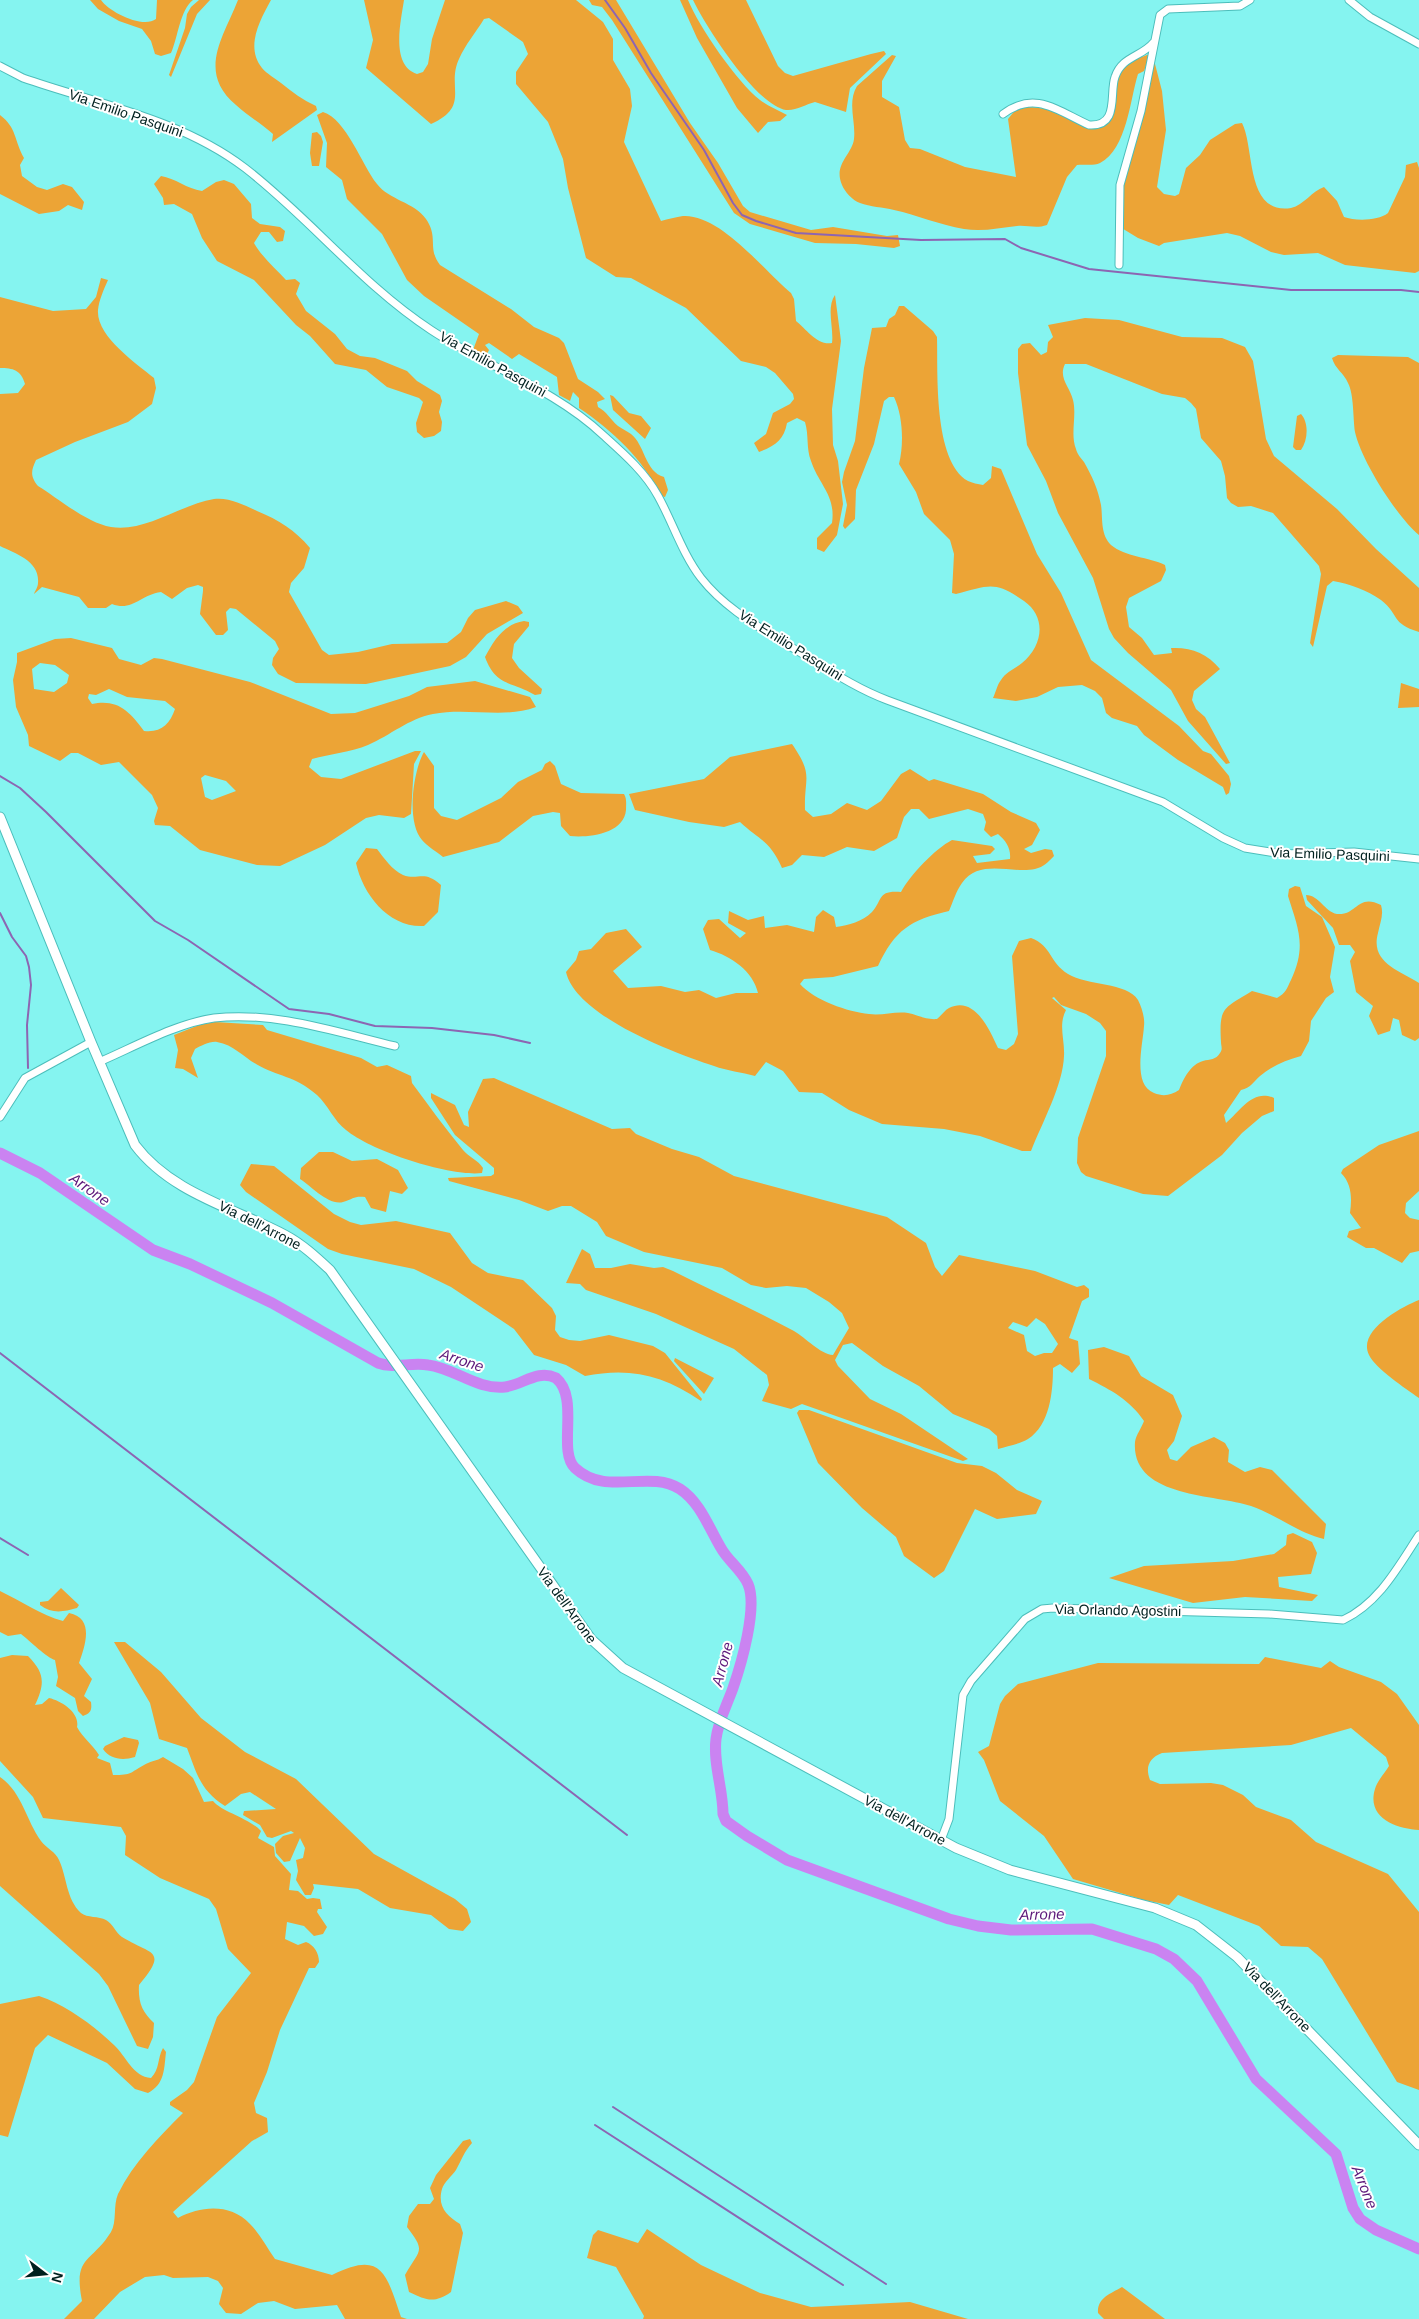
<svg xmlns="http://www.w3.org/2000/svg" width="1419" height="2319" viewBox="0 0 1419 2319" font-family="Helvetica,sans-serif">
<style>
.green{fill:#eca436;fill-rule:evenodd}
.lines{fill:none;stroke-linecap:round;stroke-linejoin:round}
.stream{stroke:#8d65b2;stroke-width:2}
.river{stroke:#ca83f1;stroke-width:11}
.minor-casing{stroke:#4cbebb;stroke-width:9}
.tertiary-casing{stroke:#4cbebb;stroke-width:11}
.minor{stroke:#fff;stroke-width:7}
.tertiary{stroke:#fff;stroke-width:9}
.labels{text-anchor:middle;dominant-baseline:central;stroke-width:4;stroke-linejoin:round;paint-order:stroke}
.street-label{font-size:14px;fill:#00201f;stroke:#fff}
.water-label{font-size:15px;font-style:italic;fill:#5c187a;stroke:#fff}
</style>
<rect width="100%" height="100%" fill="#85f4f0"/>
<path class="green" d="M90,0H101C109,12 143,29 156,19L157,0H193C180,10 178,37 171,53L161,56L155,54L151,41L142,29L119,21L98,9Z
M199,0H210L197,14L171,77L169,75L185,28L187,14L191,7Z
M238,0H271C260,20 245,47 262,68C267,74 275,78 281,83C292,92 303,100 316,106L317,110L272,142L273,134C262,124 248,116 236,105C197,72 223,38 238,0Z
M364,0H404C401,21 390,65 417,74L423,72L428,64L432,39L445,0H576L603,22L613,39V60L630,89L632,106L624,142L661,221C668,219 676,217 683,216C721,214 764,271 791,293L794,299L796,321C806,329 818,346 832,343C834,328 826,308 835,295L841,341L832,409L833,445L838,461L843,504L837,535L824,552L817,549V538L832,523C836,495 819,485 811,461C806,448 809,435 805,422L797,418L787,423C784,440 775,446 759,452L754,443L766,434L773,413L790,404L794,399L793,394L775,373L766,367L741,361L686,308L631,278L616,277L586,258L568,188L563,159L548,122L516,84V72L528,54L523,42L489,18L484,19C476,32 465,45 459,59C446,87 471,106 431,124L366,68L373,40Z
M589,0H616L690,123L718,163L743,206L750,212L811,230L833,227L887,236L898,235L900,246L894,248L856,244L815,243L750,224L734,213L612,20L602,7L592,5Z
M680,0H688C699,27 737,82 760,100C768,106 778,110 787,115L780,121L768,122L758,133L737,108L697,38Z
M693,0H746L778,66L785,73L793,76L871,54L884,51L886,54L850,88L846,112L815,102C806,104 796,111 786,110C756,105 706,27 693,0Z
M1150,54L1144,71L1138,74C1130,99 1127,149 1100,163C1094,166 1084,164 1077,165L1067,177L1047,225C1036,229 1028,225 1017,226C999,228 982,232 964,229C940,225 917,215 894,210C883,207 870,207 860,203C852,200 845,192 842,185C833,164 852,155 854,139C856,121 847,103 857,86L892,55L896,56L882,81V97L899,107L905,140L910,148L920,149L965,167L1016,177L1008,119L1017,108C1032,105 1051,109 1066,116C1076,121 1085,131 1097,128C1128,119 1105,82 1125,65C1132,59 1142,57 1150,54Z
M1151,63L1155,64L1162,91L1166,130L1157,187L1164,194L1175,196L1179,194L1186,168L1200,155L1210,140L1235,124L1242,123C1255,148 1245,215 1291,208C1304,205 1312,191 1324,187L1337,201L1344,217C1355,221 1378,221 1388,213L1405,177L1406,165L1417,162L1419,168V271L1415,273L1345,265L1318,253L1284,255L1271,252L1240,236L1227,233L1164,243L1159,246L1138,238L1120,227L1121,195Z
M323,112C346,119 362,165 377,184C389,200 414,202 426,219C439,238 427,248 440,265L511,309L534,327L559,338L564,343L578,379L598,392L605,399L597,402L598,407C607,412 610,419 618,426C622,429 627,431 631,434C645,445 645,472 664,477L668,490L665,497L661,496C643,459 613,431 579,408V398L573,392L570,401L559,395L557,377L519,354L512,359L489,343L485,345L489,350L486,356L473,350L479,334L424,296L407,280L382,234L347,199L342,180L326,167L327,143L317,115Z
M0,115C17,128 14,140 24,158L20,165L22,176L37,187L47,190L63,184L72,187L84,202L82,210L68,205L59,211L39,214L0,194Z
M317,132L321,136L323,142L319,166H312L310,153L312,133Z
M161,176C175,178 187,189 202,191L216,182L224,180L234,184L251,204L252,218L260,224L280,227L285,231L283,241L277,242L269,232H261L254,243C262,257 275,268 286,280L295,279L300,283L296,294L306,311L335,334L347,349L360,356L375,358L407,371L417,381L440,395L442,401L439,412L442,422L441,431L434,436L424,438L417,432L416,423L423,402L419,398L387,387L366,370L335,364L310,336L296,325L254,280L217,261L202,238L192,214L174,204L164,205L163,198L154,184Z
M101,278L108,280C104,289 99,300 98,310C96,336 136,363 154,378L156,388L152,404L128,422L75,442L36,460C31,471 30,476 38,486C59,499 87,523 111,527C144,533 182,504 214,499C229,497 244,505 257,511C279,520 295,530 310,548L304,568L291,583L289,592L322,650L329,655L358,652L392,644L447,643L461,632L468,618L475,610L506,601L518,606L523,613L487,634L466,657L450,666L366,684L296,683L278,674L272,665L273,658L279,649L275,641L236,609L230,608L226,612L228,630L223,635H216L200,614L203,591V587L198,585L187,588L172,599L161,592C140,595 132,612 112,604L106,608H88L79,597L42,587L34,594C35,591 38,587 38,583C40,561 16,554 0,546V394L18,393L25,384C21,370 13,368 0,368V297L53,311L86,309L96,297Z
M899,306H904L933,331L937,337C938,372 933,461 968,481C972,483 978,484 983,485L991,478L992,466L1001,469L1037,554L1061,593L1091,660L1179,726L1203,751L1211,754L1229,776L1231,784L1229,793L1226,795L1223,787L1178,760L1144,735L1137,726L1112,718L1106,713L1102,698L1095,691L1082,685L1058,687L1037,697L1016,701L993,698C996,692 997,685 1001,680C1006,672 1015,669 1022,663C1043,646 1047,617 1024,601C994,580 989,586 956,594L952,593L954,554L950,540L924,514L916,492L899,464C904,444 903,416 894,397H889L884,401L874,444L856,490L855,519L845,529L843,526L847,505L842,482L844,472L855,441L864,368L872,328L886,327L889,319L895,315Z
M1085,318L1119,320L1182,337L1222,338L1245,347L1253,361L1266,439L1274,456L1337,509L1376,549L1419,588V632C1390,623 1400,615 1381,600C1367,590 1350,584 1333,581L1327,586L1313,647L1310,643L1321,574L1319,566L1273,513L1251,506L1238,507L1231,503L1227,498L1225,476L1221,461L1201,438L1196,409L1191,403L1185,398L1162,394L1086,364H1065C1058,378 1070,387 1073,400C1077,416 1070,434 1076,449C1077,454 1081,458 1084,462C1092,476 1098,489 1101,505C1103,518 1100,534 1111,545C1125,557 1149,557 1165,565L1166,570L1161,581L1129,598L1126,607L1129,627L1142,638L1154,655L1172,653L1171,648C1191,647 1207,653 1220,669L1194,691L1192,700L1196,709L1205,717L1230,763L1226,764L1188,721L1171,690L1128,653L1114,638L1109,629L1093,578L1058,513L1046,481L1027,445L1018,373V349L1022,344L1030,343L1041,355L1047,352L1048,342L1053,337L1048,325Z
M1338,355L1408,357L1419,363V535C1397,517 1361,460 1355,432C1353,419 1354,394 1348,383C1344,373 1335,369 1332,358Z
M610,395L613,396L629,413L641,416L651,428L645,439L613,410Z
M1301,414C1309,423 1308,440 1301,450H1296L1293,447L1297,416Z
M524,621L529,622V626L514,644L512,658L519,668L542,689L541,694L535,695C512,681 496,687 485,657C494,640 504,624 524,621Z
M71,638L112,648L119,659L141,665L154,658L162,659L250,682L331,714L355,713L409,696L427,687L475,681L530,697L536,707C504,719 467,707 433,714C408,719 391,735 368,745C351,752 330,754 312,759L309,767L321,777L341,779L415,751H421L414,764L411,814L404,818L379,815L366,818L325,845L280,866L257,865L200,850L170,826L155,825L154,821L158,808L152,795L119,762L101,765L78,753H71L60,761L29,746L28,735L16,707L13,680L17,662V653L55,639ZM40,663L55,665L69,675L67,683L54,692L34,689L32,669ZM109,689L127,697L165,701L175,709C170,724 161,733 144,731C129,711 118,699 92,704L88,698L89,694L96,695ZM205,775L226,781L236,791L212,800L205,797L201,778Z
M1401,683L1419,689V707L1398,708Z
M792,744C814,776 804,776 805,810L813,817L831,814L847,803L867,810L881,801L901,774L910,769L929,781L934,779L983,794L1011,812L1036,823L1040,830L1032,845L1024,849L1031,853L1045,849L1052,850L1054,856C1048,862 1044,867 1035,869C1012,874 979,858 962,883C956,891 953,902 949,911C910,920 895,930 878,966L833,977L804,979L800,984C814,1000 848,1012 869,1014C882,1016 895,1011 908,1013C918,1015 926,1020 937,1019C941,1016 945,1010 949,1008C975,995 990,1031 998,1048L1006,1050L1014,1044L1018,1034L1012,956L1019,941L1031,938C1052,946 1049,962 1068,974C1087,986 1127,982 1138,1000C1142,1008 1145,1018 1144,1026C1143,1044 1132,1085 1154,1093C1164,1097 1171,1095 1179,1090C1183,1079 1191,1064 1203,1061C1210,1059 1216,1060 1220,1053C1223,1049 1221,1046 1221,1042C1219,1007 1223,1009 1252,991L1277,998C1286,993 1287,988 1291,980C1307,946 1298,928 1288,896L1289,889L1295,886L1300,887L1306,906L1322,917L1335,947L1330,977L1334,992L1326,998L1311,1021L1309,1041L1301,1056C1286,1060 1272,1066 1260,1076C1253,1082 1251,1088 1241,1090L1224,1115L1226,1123C1242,1109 1253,1089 1274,1098V1111L1262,1116L1242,1133L1222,1155L1168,1196L1143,1194L1086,1176L1081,1172L1077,1163L1078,1138L1106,1056V1031L1100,1023L1086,1014L1061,1005L1054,997L1052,998L1066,1010C1058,1025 1065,1040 1064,1056C1063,1085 1042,1123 1031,1151H1022L980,1136L944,1129L882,1124L849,1110L822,1093L799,1092L783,1071L766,1062L755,1076C742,1072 727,1071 714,1066C674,1053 576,1016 566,972L576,960L579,951L591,949L606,933L626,929L642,947L613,971L628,988L661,986L685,992L699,990L716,998L736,993H758C753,971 731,956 710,950L703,929L708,920L719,919L740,938L746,933L728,923L729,911L748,920L764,916L765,928L787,925L814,932L816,917L823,910L834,917L836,927C849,925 862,922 872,912C883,900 877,890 901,892C910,875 935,849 952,840L992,846L995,849L990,854L973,856L977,863L1010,859C1011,848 1006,841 998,834L991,837L984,830L986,822L983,814L968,809L929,819L919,809H911L904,817L897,838L874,851L847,847L824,857L802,855L792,865L782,868C770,840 759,840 740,822L724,827L689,822L635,810L629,794L704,779L730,757Z
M424,752L434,766V808L441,816L457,820L501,798L518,782L542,770L545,764L550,761L555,766L561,784L581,793L624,794C627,799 626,804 626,810C624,834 588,838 570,836L561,826L560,813L553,812L533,816L499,842L443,857C437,852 427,846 422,840C406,822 413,771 424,752Z
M366,848L377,849C384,858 392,870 403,875C419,881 423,869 441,885L438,912L424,926C389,928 363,895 356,863Z
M1306,895C1319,895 1325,912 1337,914C1357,916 1357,893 1381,905C1384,915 1380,923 1378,933C1370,962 1398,970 1419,983V1038L1415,1041L1402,1035L1399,1020L1393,1018L1390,1031L1378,1035L1369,1016L1373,1006L1356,992L1350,961L1355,952L1350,945H1339L1333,928L1307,900Z
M215,1022L263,1025L267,1030L361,1058L377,1067L387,1065L411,1076L412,1083C429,1106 445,1128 463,1150C469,1157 478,1160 483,1168L482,1173C450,1177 371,1151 346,1130C334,1121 328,1105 317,1095C294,1075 278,1077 256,1064C242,1056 234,1045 217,1042C210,1041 201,1046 195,1049L191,1058L198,1078L183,1069L175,1068L178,1050L174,1035L199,1025Z
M494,1078L612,1129L630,1128L636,1134L672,1149L699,1157L734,1176L887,1217L926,1243L935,1267L942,1276L959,1255L1035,1271L1077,1287L1084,1285L1089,1289V1297L1082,1301L1069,1338L1078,1341L1080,1364L1072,1373L1060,1364L1053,1368C1053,1391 1050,1425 1028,1439C1020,1444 1008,1446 998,1449L997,1436L989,1429L953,1414L919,1386L883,1366L852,1343L843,1345L835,1360L838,1366L870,1399L901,1414L968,1459L963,1461L802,1404L791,1409L762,1401L769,1385L767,1375L734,1349L656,1314L586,1290L580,1284L566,1283L582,1249L590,1254L595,1268H611L630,1264L654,1268L663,1267L673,1271C713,1291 755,1310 794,1331C806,1338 820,1354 833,1355L849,1328L842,1313L829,1302L806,1288L787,1286L766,1288L751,1285L722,1268L644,1252L606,1236L597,1222L571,1206H562L548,1211L519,1200L449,1181L448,1178L491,1176L494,1174V1168L455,1135L431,1098V1093L455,1105L464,1125L469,1127L468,1112L483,1079ZM1036,1318L1045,1324L1058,1344L1052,1353H1044L1035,1356L1027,1351L1024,1335L1008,1328L1013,1322L1027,1327Z
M1419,1131V1191L1406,1203L1405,1213L1410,1218L1419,1220V1251L1410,1253L1402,1263L1374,1248H1366L1347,1237L1349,1231L1361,1228L1350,1213C1352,1199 1352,1184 1341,1173L1343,1169L1379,1145Z
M319,1152H333L352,1161L377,1159L398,1170L408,1188L402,1194L390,1191L386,1212L371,1208L365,1197C353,1196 354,1199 343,1202C329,1206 311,1186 300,1179L301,1168Z
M251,1164L274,1166L334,1214L350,1222L361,1225L396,1221L450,1233L472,1263L488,1273L523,1280L552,1308L556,1316L555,1330L560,1337L569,1340L580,1341L609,1335L653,1346L665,1353L702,1399L701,1401C663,1375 630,1367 585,1376L566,1365L534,1355L514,1329L451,1287L414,1269L342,1254L328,1249L246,1192L240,1185Z
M1419,1300V1398C1406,1389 1375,1368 1369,1355C1357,1331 1401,1307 1419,1300Z
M1104,1347L1129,1356L1141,1376L1173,1395L1182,1416L1174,1441L1167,1450L1170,1459L1177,1461L1191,1447L1214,1437L1225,1443L1229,1450L1228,1462L1245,1472L1260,1467L1272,1470L1326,1524L1324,1539C1298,1533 1277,1515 1251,1506C1215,1494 1131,1498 1135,1442C1136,1435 1142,1427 1144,1421C1130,1400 1111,1390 1089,1379L1088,1350Z
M675,1358L714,1378L704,1394L674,1361Z
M799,1410H809L957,1463L982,1466L996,1473L1017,1490L1042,1501L1036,1514L997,1519L975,1509L944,1571L934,1578L904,1556L896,1537L862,1508L818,1463L797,1413Z
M1293,1533L1312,1542L1317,1553L1311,1574L1278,1577L1279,1587L1318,1595L1312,1601L1245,1597L1193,1603L1109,1578L1144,1566L1233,1561L1274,1554L1286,1545L1287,1535Z
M61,1588L79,1605L77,1608C63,1612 52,1614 40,1605V1602L48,1601Z
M0,1591C21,1601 41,1615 63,1621L69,1613C95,1618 85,1646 79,1663L92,1679L84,1696L91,1702C92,1710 91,1713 83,1716L78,1711L75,1698L56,1686L58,1677L55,1660C47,1658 30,1641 21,1634L8,1636L0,1632Z
M114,1642H125L161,1672L201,1718L245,1752L296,1779L374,1854L455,1899L467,1909L471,1922L463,1931L449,1929L431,1915L390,1908L358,1889L313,1884L314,1888L311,1895H305L296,1880L298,1871L296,1860L303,1858L305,1848L300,1838L290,1861L284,1862L276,1853L275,1844L283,1836L294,1833L291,1831L272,1838L267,1837L260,1825L243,1815L244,1811L276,1809L250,1792L241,1794L225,1806C200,1790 197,1774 187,1748L159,1739L150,1703Z
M12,1655L28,1656C45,1673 45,1684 35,1705L42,1704L49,1698C62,1701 80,1713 77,1727C83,1738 92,1744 99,1755L97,1758L110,1763L113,1775C133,1775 129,1773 144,1765C150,1761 157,1761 163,1757L183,1769L193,1778L204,1802L213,1801C222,1812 249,1818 261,1831L258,1838L274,1847L275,1856L291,1874L289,1890L298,1891L307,1899L313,1898L320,1899L322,1909H318L317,1912L327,1927L323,1934L314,1936L304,1926L287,1922L285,1939L298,1945L306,1942C314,1945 319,1953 319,1962L315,1968H309L280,2030L267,2072L254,2103L256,2113L267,2118L268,2132L252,2141L173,2212L178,2218C201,2206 230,2203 250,2224C260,2234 267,2248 275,2259L332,2275C382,2250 386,2273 401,2317L407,2319H345L337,2305L295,2309L274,2301L258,2303L241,2314L226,2313L219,2304L223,2288L218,2281L208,2277L173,2278L164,2275L145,2277L120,2292L94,2319H64L82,2301C73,2255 91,2264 111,2232C117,2222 113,2205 118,2194C134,2162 158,2138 183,2113L170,2105V2102L187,2090L194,2082L217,2017L251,1973L228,1949L216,1909L209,1899L160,1878L125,1855L126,1836L121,1827L43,1818L33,1797L0,1761V1658Z
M1265,1657L1321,1668L1330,1661L1339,1667L1381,1682L1397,1694L1419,1725V1830C1397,1829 1366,1818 1375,1789C1377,1781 1385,1773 1389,1766L1386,1757L1351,1728L1291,1745L1162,1753C1149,1758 1145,1767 1150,1780L1160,1784L1211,1783L1223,1785L1243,1795L1256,1807L1291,1820L1316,1842L1388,1874L1419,1912V2090L1397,2082L1322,1959L1308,1947L1281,1946L1259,1926L1178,1895L1169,1905L1144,1900L1073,1879L1044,1836L1000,1801L984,1760L978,1752L989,1746L1000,1704L1005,1696L1018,1684L1098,1663L1259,1664Z
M124,1737L138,1740L139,1743L135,1757C122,1761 110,1759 103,1749L105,1746Z
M0,1777C22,1792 26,1820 41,1841C46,1848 56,1852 59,1860C67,1877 66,1899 81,1913C87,1918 99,1916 106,1920C113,1924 116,1933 122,1937C151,1955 169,1949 139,1985C138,2002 142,2012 154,2023L153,2037L148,2049L137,2046L108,1986L99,1974L0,1886Z
M39,1996C66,2005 93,2025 114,2045C126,2056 133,2077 151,2078C160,2069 157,2059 163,2048L166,2052C164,2069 165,2084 148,2093L135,2089L107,2063L48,2035L35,2048L8,2137L0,2135V2004Z
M470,2139L472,2143C464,2152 462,2159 456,2170C452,2176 444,2182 442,2189C437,2207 447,2216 460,2224L463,2233L451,2292C434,2304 426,2300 409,2292L405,2275C419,2249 427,2253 407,2227L409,2216L418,2204H430L434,2199L430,2188L436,2175L463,2141Z
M647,2229L701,2265L760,2293L811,2307L910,2302L968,2319H643L644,2316L616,2267L587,2258L593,2235L598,2230L638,2243Z
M1122,2287L1165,2319H1104L1098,2313C1097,2298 1110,2294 1122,2287Z"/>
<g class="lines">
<path class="stream" d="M605,0L625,28L651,73L704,150L733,203L742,215L756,221L796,233L921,240L1005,239L1021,248L1089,269L1291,290H1401L1419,292
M0,776L20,788L46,812L155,921L188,940L289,1009L329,1014L375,1026L432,1028L494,1035L530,1043
M0,913L12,937L26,956L29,967L31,985L27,1025L28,1068
M0,1353L627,1835
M0,1538L28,1555
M613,2107L886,2284
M595,2125L843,2285"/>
<path class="river" d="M0,1153L40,1173L153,1250L190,1264L272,1303L378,1363C394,1369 411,1362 428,1365C454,1368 477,1390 505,1387C523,1385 537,1369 556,1378C580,1398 557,1451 575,1468C606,1497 648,1469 680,1489C700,1502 709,1528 721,1548C728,1561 742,1570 748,1584C758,1607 741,1665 733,1688C727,1705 718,1721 716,1739C713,1764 723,1789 723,1814L726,1821L747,1836L787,1860L949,1919L978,1926L1011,1930L1092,1929L1156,1949L1174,1959L1197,1981L1256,2079L1336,2154L1353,2208L1360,2219L1376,2230L1419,2249"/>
<defs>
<path id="minor" d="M1349,0L1370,17L1419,44
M0,66L23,78C98,104 181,119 245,168C310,218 362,285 431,330C487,367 553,388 603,435C623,453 645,472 658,496C673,523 682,553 701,578C726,610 763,629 796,650C826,668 855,688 887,700L1163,802L1223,838L1245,848L1282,854L1354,852L1419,859
M1003,114C1035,90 1058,111 1089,125C1120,127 1109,93 1115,77C1122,56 1142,57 1154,42
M1119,265L1120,185L1141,111L1160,15L1168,9L1240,6L1250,0
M99,1062C134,1047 177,1023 214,1018C275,1011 336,1032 395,1046
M0,1117L25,1078L91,1042
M941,1840L949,1819L963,1695L971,1681L1025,1619L1042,1609L1053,1608L1269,1614L1343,1620C1379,1603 1398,1567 1419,1535"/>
<path id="tertiary" d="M0,817L91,1042L135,1145C171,1193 234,1208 285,1235C302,1244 316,1257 330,1270L591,1639L623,1668L956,1848L1010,1870L1155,1908L1196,1925L1237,1957L1419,2145"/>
</defs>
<use href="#minor" class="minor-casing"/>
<use href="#tertiary" class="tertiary-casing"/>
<use href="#minor" class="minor"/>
<use href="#tertiary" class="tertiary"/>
</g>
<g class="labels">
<g class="street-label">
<text transform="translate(126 113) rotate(19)">Via Emilio Pasquini</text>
<text transform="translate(493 364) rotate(29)">Via Emilio Pasquini</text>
<text transform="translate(791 645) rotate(32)">Via Emilio Pasquini</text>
<text transform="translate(1330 854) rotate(2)">Via Emilio Pasquini</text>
<text transform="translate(260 1225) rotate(27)">Via dell'Arrone</text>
<text transform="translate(567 1605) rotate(54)">Via dell'Arrone</text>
<text transform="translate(1118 1610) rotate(1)">Via Orlando Agostini</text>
<text transform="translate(905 1820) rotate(28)">Via dell'Arrone</text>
<text transform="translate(1277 1997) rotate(46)">Via dell'Arrone</text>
</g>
<g class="water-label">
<text transform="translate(90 1189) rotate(35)">Arrone</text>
<text transform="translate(462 1360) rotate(18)">Arrone</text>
<text transform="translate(722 1664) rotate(-75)">Arrone</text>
<text transform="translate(1042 1914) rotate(-1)">Arrone</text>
<text transform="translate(1365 2187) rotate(68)">Arrone</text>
</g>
</g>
<g transform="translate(45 2274) rotate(106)" stroke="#ffffff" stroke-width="4" paint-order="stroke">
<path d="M0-4L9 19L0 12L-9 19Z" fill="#00201f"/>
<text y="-8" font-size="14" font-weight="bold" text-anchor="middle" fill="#00201f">N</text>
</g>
</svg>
